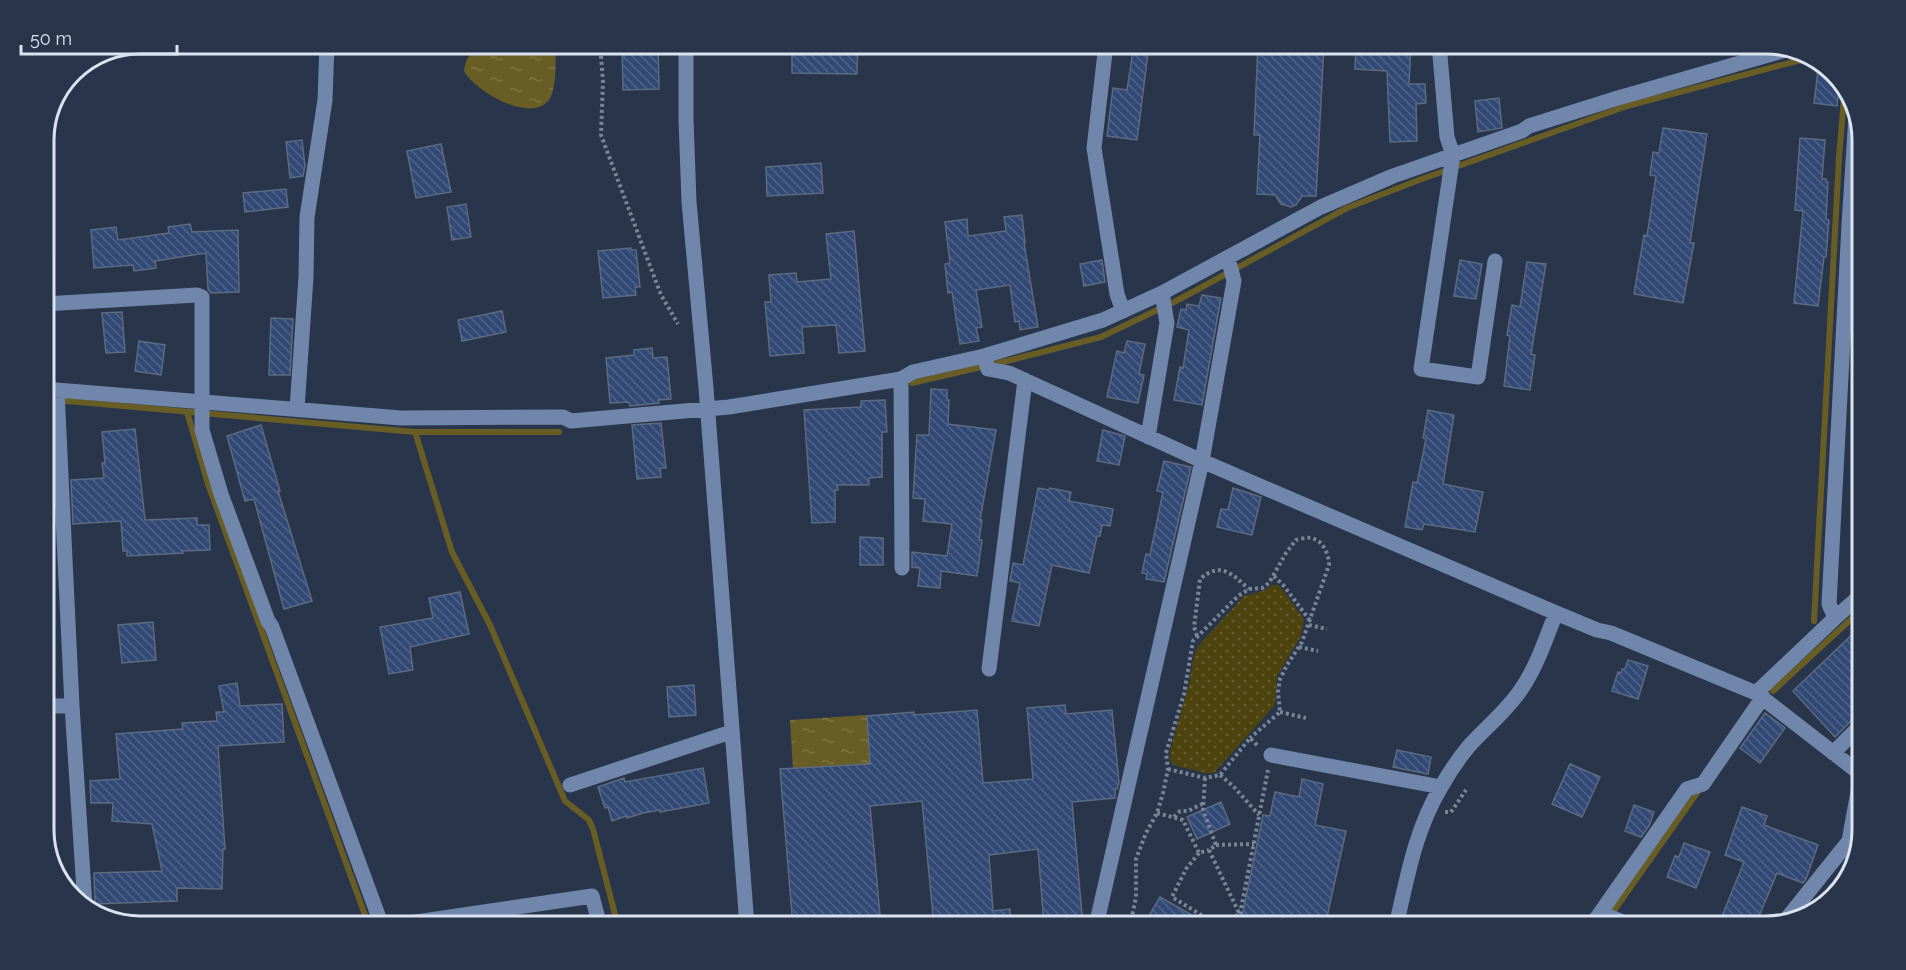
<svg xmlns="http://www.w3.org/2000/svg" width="1906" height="970" viewBox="0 0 1906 970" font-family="Raleway,sans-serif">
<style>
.grass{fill:url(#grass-dots)}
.water{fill:url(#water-ripples)}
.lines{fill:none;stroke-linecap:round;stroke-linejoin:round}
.stream{stroke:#685d24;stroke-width:6}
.building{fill:url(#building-back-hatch);stroke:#5c6a82;stroke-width:1.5}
.path{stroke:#798496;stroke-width:4;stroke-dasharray:3 3;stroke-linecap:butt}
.minor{stroke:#7086ab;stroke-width:15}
.rim{fill:none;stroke:#dbe3f1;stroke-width:3}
</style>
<defs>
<pattern id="grass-dots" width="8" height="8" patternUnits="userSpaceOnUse" patternTransform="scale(1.5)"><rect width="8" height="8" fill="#4d430e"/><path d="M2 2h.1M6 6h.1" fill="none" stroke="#665e32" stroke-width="1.8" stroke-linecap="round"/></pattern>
<pattern id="water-ripples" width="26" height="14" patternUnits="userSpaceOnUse" patternTransform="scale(1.5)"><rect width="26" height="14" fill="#685d24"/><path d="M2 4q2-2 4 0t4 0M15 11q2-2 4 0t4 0" fill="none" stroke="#7d7444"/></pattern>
<pattern id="building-back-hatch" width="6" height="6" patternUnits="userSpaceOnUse" patternTransform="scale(1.5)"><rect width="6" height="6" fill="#314974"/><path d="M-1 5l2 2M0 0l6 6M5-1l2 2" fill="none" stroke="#4e6388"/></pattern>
</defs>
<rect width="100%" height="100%" fill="#29354b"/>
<path class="grass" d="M1272,585H1278L1282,589L1304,619L1301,636L1277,676L1275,705L1215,772L1209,774L1173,765L1170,760V751L1189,684L1194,655L1198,646L1244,596L1263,591Z"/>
<path class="water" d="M481,44H555C556,57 557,89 549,100C530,124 475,91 464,71C465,58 472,52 481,44Z
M867,715L870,764L793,769L790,720Z"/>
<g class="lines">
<path class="stream" d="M912,383L1007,361L1101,337L1180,299L1347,208L1419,180L1627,106L1812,57
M44,399L415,432H559
M187,412L208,484L369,926
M415,432L452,552L490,625L565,801L589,820L593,829L618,926
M1814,621L1839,157L1845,86
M1773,691L1862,609
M1603,926L1697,793"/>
</g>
<path class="building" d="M622,44H658L659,89L623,90Z
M792,44H858L857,74L792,73Z
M1134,44L1149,45L1137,140L1107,136L1113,88L1127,90Z
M1258,44H1324L1316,196H1302L1296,205L1291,207L1281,204L1275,195L1257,194L1260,135H1254Z
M1356,44H1411L1409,84H1425L1426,103L1416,104L1417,141L1390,142L1387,71L1355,69Z
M1819,62L1840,81L1837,106L1814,103Z
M1499,98L1502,128L1478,132L1475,101Z
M1663,128L1707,134L1690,243H1694L1683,303L1634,294L1644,235L1647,236L1656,176L1650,175L1653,152L1659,153Z
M1800,138L1825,140L1822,179H1826V182H1828L1826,219L1829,220L1826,257H1824L1818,306L1794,303L1803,211L1795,210Z
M302,140L305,166L303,176L290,178L286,142Z
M441,144L451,192L416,198L407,151Z
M821,163L823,193L767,196L766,167Z
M286,189L288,207L245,212L243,193Z
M466,204L471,237L452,240L447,207Z
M1022,215L1025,243H1024L1038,327L1020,330L1019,321L1015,322L1010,285L976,290L982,327L976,328L979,341L960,344L952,292L948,293L945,264L950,263L945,222L967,219L968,236L1006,231L1004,217Z
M190,224L192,232L238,230L239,292L211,293L208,289L206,253L155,261L156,268L134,271L133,265L94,268L91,230L116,227L118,240L169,233L168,227Z
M854,231L865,351L839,353L836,325L802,327L804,353L770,356L765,302H771L769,275L796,273L797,282L831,279L826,234Z
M631,248V250H636L640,287H635L636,295L603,298L598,251Z
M1102,260L1105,282L1084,286L1080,264Z
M1460,260L1482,264L1476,299L1454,296Z
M1527,262L1546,264L1531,354L1535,355L1530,390L1504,386L1510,336L1507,335L1512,305L1520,307Z
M1202,295L1221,298L1202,405L1174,400L1180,367L1183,368L1189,330L1177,327L1181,309L1186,310L1187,304L1199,306Z
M502,311L506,332L462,341L458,320Z
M122,312L125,352L106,353L102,313Z
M271,318L293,319L290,375H269Z
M139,341L165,345L161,375L135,371Z
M1127,341L1145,344L1139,374L1144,375L1138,403L1107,397L1117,351L1124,353Z
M652,348L653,358L667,357L671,399L658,400L659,403L630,406L629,402L610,403L606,358L634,355V350Z
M931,389L947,390V400H949L948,424L996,430L980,520H982L979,540H982L977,576L941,571L940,588L918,586L920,568L912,567V552L947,556L952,524L923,521L925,499L913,498L917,435H929Z
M885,400L887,432H882V477L869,478V485H837L838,490H835V522L812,523L804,410L861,407V401Z
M1428,410L1454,415L1443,484L1483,492L1475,532L1424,524L1422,530L1405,527L1413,482L1417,483L1426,439L1423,438Z
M661,423L666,468H660L661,477L637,479L632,425Z
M261,425L280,491H278L312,601L284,609L254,499L245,501L227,436Z
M135,429L145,520L197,518V525H209L210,550L182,551L183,553L127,556V551H123L121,521L73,524L71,480L104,478L102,463H105L102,432Z
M1103,430L1125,436L1119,465L1097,461Z
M1164,461L1191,467L1164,582L1146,579L1147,574L1142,573L1146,554L1150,555L1163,492L1157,491Z
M1038,488L1049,490L1050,488L1071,492L1069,501L1113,509L1110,526L1102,525L1100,536H1097L1089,573L1052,565L1039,626L1012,621L1020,583L1010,581L1013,563L1023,565Z
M1233,488L1261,497L1252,535L1217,527L1221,509L1228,510Z
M860,537L883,538V565H860Z
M460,592L469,634L410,647L413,670L389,674L380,627L433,618L429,598Z
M153,622L156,660L122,663L118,625Z
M1862,625V712L1855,717L1835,737L1793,691Z
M1628,660L1648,666L1638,699L1612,691L1618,672L1621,673L1622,669H1625Z
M237,683L240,706L282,704L284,742L218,746L225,849H223L222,889L177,888V901L95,904L94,873L162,871L152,824L112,821L113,803H91L90,781L120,779L116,734L183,729L182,723L217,721L216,712H224L219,686Z
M694,685L696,715L669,717L667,687Z
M1065,705L1066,714L1112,710L1119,783L1117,789H1115V798L1072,802L1083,926H1044L1038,849L989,855L993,911L1010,909L1011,926H934L922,801L870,806L881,926L793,927L780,769L870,764L867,716L914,712V715L977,710L983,783L1033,779L1027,708Z
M1765,713L1785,728L1760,763L1740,748Z
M1397,750L1431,757L1428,774L1393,767Z
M1570,764L1600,777L1582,817L1552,804Z
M703,768L709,803L660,812V810L643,813L627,818L626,816L612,821L608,807L605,808L598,787L624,778L625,782Z
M1302,779L1323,784L1315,825L1346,831L1325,926H1240L1263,815L1270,816L1275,792L1299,797Z
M1221,802L1230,824L1197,839L1187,817Z
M1634,805L1654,812L1649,826L1641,837L1625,831Z
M1742,807L1767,816L1764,825L1818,845L1806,879L1803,883L1777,873L1755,926H1718L1744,862L1725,855Z
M1684,843L1710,852L1696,888L1667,877L1675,856L1679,857Z
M1160,897L1211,926H1143Z"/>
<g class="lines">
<path class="path" d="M600,44L603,81L601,135L661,295L678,324
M1274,576L1284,586L1311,622
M1309,625L1327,629
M1197,636L1194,627L1200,579C1221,561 1232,574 1249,589
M1299,647L1318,651
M1280,712L1306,718
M1168,769L1205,778L1220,775L1250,738L1259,747
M1220,775L1233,786L1259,815
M1205,778L1203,810L1216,845L1209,850L1239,913
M1445,812H1451L1466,790
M1157,813L1183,820L1199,853L1209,850
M1174,817L1180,811H1188L1202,804
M1216,845L1254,844
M1199,853L1186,869L1172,897L1219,926L1240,914
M1240,914L1268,770
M1130,926L1136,897V859L1146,833L1157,813L1163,793L1168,769L1166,753L1184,694L1193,641L1238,596L1249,589L1262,588L1269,583L1286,553L1296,540C1300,539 1307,537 1311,538C1323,540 1329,554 1329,565L1302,642L1287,665L1280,679L1278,692L1280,712L1250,738
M1424,926L1436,917L1458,926"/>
<path class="minor" d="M686,44V119L689,202L706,388L747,926
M1106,44L1094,148L1117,294L1123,311
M1439,44L1447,137L1453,155L1421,369L1478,377L1495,261
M44,304L197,295L202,297V430L221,494L268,621L272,627L382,926
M984,356L988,369L1009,373L1202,461L1556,613L1597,630L1611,633L1756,693L1862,775
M901,379L902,568
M44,389L401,418L563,417L571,421L729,407L901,379L913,372L984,356L1103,320L1162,293L1321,207L1393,176L1522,131L1529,126L1618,98L1789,49
M57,391L72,706L85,906
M297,409L306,277L307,217L325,100L327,44
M1148,437L1167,323L1162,293
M1835,618L1862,594
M989,669L1025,380
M1756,693L1835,618L1829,604L1849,225L1856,116
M44,706H72
M1833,753L1862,724
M1271,755L1441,787
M570,785L731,732
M1849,841L1855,862
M1601,913L1632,926
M1785,921L1849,841L1861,775
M389,926L592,896L600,926
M1096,926L1202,461L1234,281L1228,258
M1396,926C1407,879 1415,830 1441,787C1449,773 1459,758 1469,746C1487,726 1508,710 1522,688C1537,666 1546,638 1556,613
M1591,926L1687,789L1703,784L1763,697"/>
</g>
<path d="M0 0H1906V970H0ZM140 54H1766A86 86 0 0 1 1852 140V830A86 86 0 0 1 1766 916H140A86 86 0 0 1 54 830V140A86 86 0 0 1 140 54Z" fill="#29354b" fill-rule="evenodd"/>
<path class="rim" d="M140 54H1766A86 86 0 0 1 1852 140V830A86 86 0 0 1 1766 916H140A86 86 0 0 1 54 830V140A86 86 0 0 1 140 54Z"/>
<path d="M21 45v9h156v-9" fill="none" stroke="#dbe3f1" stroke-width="3"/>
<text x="30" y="45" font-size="18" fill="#dbe3f1" stroke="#29354b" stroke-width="4.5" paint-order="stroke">50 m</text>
</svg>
